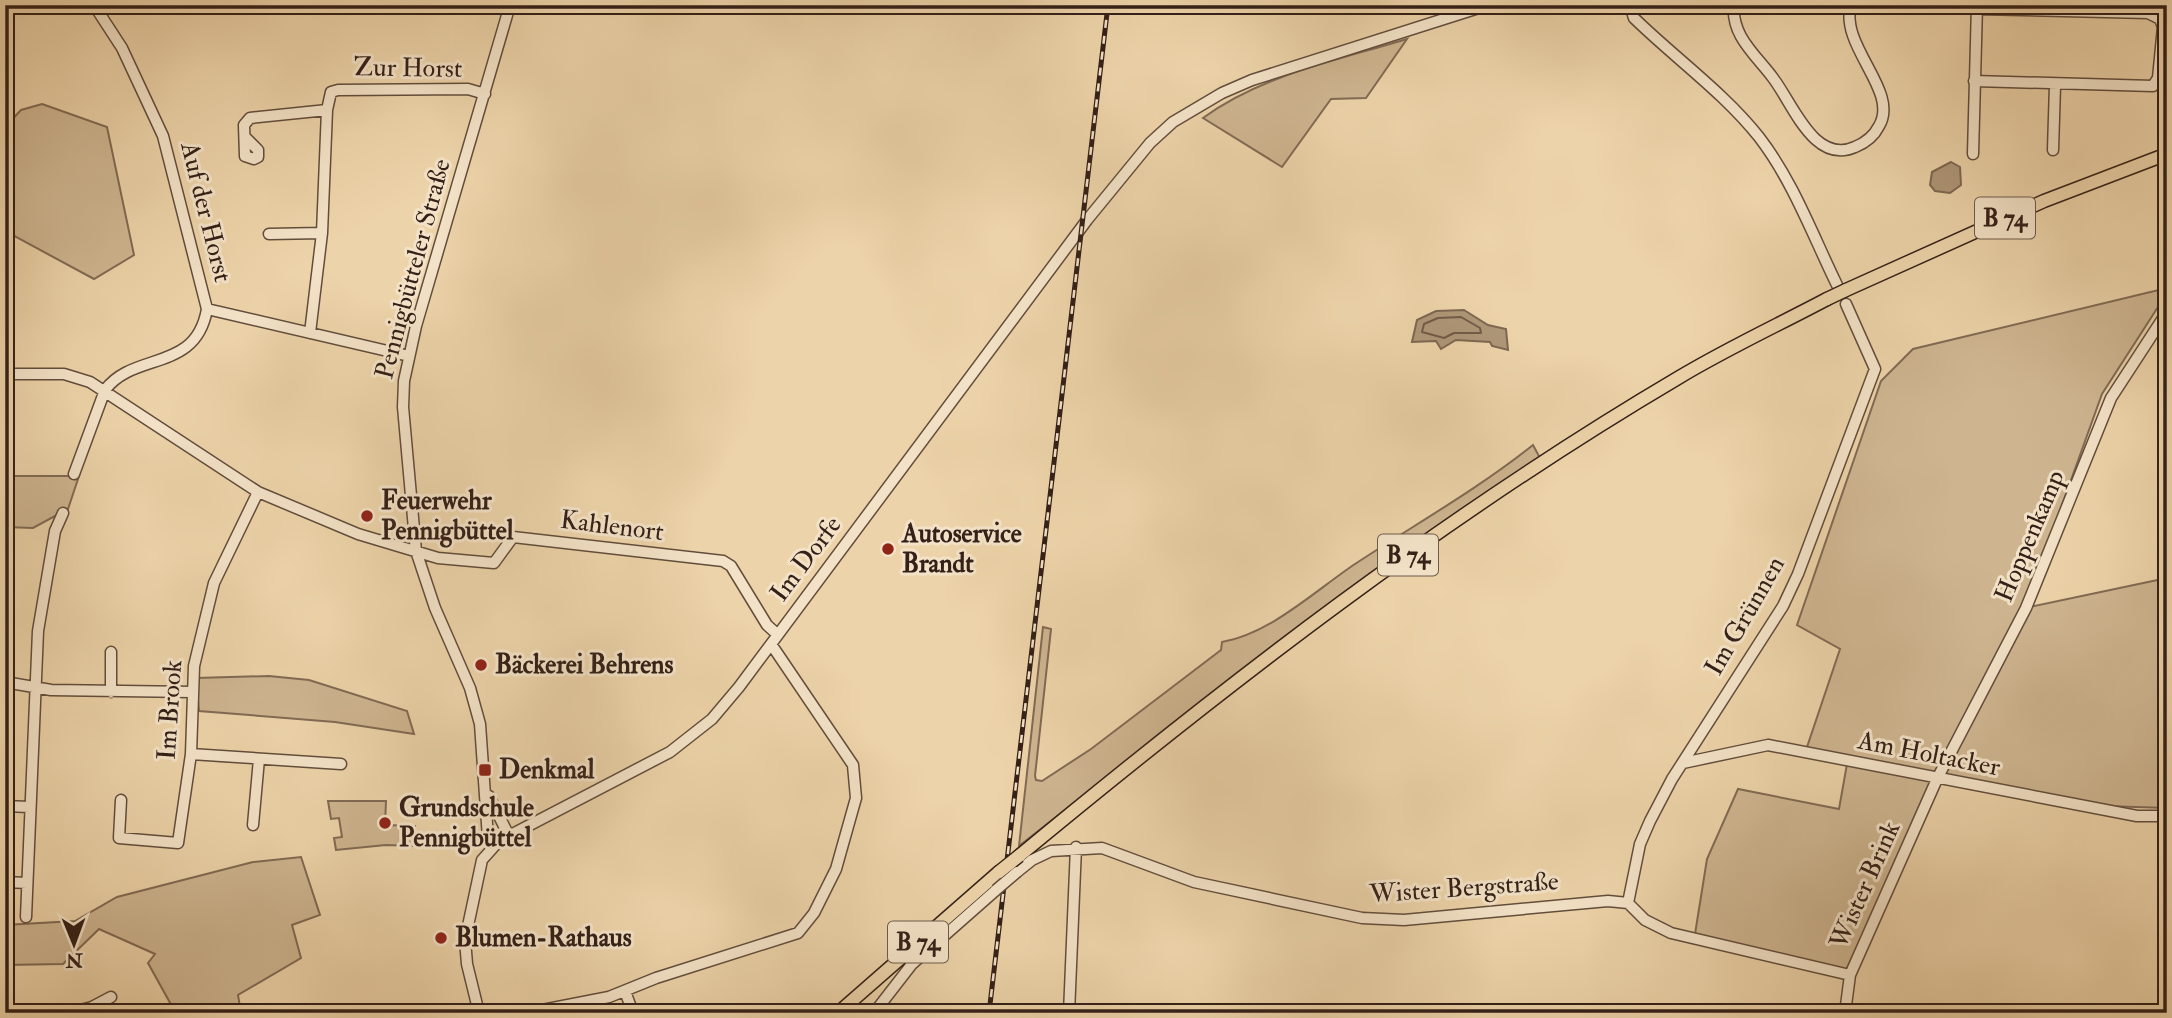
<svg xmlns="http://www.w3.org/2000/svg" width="2172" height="1018" viewBox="0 0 2172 1018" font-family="'IM FELL Double Pica',serif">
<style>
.green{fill:#ceb590;stroke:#816a54;stroke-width:2}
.water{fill:#ae9678;stroke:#7d6752;stroke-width:2}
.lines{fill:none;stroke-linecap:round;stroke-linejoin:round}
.shore{stroke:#715b48;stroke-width:2}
.minor-casing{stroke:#624d3c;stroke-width:13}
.major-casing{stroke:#342018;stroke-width:15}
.minor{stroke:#f3e2c7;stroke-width:10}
.major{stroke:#edd3a9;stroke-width:12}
.rail-casing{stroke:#342018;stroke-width:5}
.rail{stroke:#f3e2c7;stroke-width:2.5;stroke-dasharray:8;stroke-linecap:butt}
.minor-bridge-casing{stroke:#624d3c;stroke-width:13;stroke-linecap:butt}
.major-bridge-casing{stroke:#342018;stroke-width:15;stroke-linecap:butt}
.minor-bridge{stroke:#f3e2c7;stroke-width:10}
.major-bridge{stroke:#edd3a9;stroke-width:12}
.poi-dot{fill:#8f2418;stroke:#f3e2c7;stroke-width:2.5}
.labels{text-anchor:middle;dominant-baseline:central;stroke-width:6;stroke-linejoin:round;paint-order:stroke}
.shield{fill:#f3e2c7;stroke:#6d5a4c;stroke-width:2}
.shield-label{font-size:24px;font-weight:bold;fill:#342018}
.street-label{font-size:26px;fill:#342018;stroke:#f3e2c7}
.poi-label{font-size:26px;font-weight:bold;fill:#342018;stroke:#f3e2c7;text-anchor:start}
</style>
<rect width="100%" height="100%" fill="#edd3a9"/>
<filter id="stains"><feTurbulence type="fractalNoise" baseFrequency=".00286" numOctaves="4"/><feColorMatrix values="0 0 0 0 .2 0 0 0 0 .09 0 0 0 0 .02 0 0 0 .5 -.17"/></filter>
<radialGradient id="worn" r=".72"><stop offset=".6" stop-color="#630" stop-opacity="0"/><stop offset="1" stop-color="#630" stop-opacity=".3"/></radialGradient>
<path class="green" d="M1407,39L1366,98L1331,99L1282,167L1203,118C1262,75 1338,60 1407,39Z
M42,104L107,127L134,255L94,279L5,231V127L21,110Z
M2167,288V293L2102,394L2025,608L2167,578V808L2104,806L1937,779L1846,971L1695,934L1707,859L1738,789L1839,809L1847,764L1804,756L1840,649L1797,625L1881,381L1913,349Z
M1533,445L1540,458L1247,667L1019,846L1043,627L1051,629L1035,776L1036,780L1042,781L1091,749L1221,650L1222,642C1270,634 1316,590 1355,564C1414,525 1478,489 1533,445Z
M5,476H79L68,509L33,528L5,527Z
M269,676L309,680L407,711L414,734L335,722L199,711L196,678Z
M328,801H386L385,825L415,826L414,846L386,845L336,850L334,838L342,837L339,818L331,819Z
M301,857L320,915L292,925L301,958L238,995L241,1013H170L174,1010L148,963L155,954L99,929L63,964L5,965V925L75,921L117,897L253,862Z"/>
<path class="water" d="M1951,162L1960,167L1961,185L1950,193L1935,191L1930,185L1932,172Z
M1464,310L1488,325L1506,329L1508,350L1492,346L1490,342L1456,340L1441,349L1436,341L1412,342L1417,320L1436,311Z"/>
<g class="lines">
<path class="shore" d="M1461,317L1480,328L1481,333H1454L1444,338L1422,332L1424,324L1438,318Z"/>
<defs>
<path id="minor" d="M1630,5L1634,18C1675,58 1723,92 1759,137C1793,181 1813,236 1837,285
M1734,5C1731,36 1756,55 1773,78C1793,104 1814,165 1855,147C1865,143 1874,136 1879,126C1900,91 1839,46 1851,5
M1977,9L2148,13L2160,19L2163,27L2167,26
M1974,81L2153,86L2158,78L2163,27
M245,137L258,150V157L254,159L245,156L244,125L250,118L327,110
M2053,150L2055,85
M1973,154L1977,5
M269,234L322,233
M207,309L409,356
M310,333L322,233L327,110L331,92L338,90L468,89L485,94
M5,374H64L90,382L258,492L358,534L438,558L494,563L513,537L723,561L731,566L767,625L778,635
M74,474L105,390C134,351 196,373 207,309L163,136L122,48L94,5
M111,652V692
M5,682L51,690L192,692
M191,754L341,764
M1683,763L1768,745L2137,816H2167
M489,796L509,836
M121,800L119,838L178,843L191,754L194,666L214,583L258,492
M5,806L29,807
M253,825L259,759
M493,846L488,838L480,724L470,688L435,608L416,551L403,407L404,381L416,326L510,5
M1017,872L1032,860L1051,851L1102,848L1194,882L1362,918L1404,920L1608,901L1628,903L1645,920L1671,933L1850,975
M5,882L27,883
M1628,903L1640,844L1650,821L1672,779L1783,606L1798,574L1875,369L1846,304
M26,917L38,631L55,531L63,513
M625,991L633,1013
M69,1013L92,1007L111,997
M479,1013L467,964L465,940L482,860L499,841L670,752L712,719L739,687L1087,220L1150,143L1173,122L1222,93L1252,80L1488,5
M527,1013L609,997L656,978L798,933L814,913L836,869L856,798L853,765L771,644
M874,1013L912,964L996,890
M1069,1013L1076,847
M1845,1013L1850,975L1937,779L2026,608L2111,398L2167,312"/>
<path id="major" d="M1846,290L2044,201L2167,154
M1019,856C1228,683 1444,516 1678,378C1726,349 1778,325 1827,299
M838,1013L999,872"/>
</defs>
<use href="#minor" class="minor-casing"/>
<use href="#major" class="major-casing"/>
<use href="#minor" class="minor"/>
<use href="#major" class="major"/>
<defs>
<path id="rail" d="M989,1013L1108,5"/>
</defs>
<use href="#rail" class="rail-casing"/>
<use href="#rail" class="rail"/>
<defs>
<path id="minor-bridge" d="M996,890L1017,872"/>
<path id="major-bridge" d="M1827,299L1846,290
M999,872L1019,856"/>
</defs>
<use href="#minor-bridge" class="minor-bridge-casing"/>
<use href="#major-bridge" class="major-bridge-casing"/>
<use href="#minor-bridge" class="minor-bridge"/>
<use href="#major-bridge" class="major-bridge"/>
</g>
<g class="poi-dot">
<circle cx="367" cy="516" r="7"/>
<circle cx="888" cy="549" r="7"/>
<circle cx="481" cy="665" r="7"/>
<rect x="478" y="763" width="14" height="14" rx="3.5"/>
<circle cx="385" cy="823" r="7"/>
<circle cx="441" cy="938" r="7"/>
</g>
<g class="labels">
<g class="shield">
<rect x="1975" y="197.5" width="60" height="41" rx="5"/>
<rect x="1378" y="534.5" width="60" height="41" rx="5"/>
<rect x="888" y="921.5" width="60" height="41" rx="5"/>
</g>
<g class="shield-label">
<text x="2005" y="218">B 74</text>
<text x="1408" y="555">B 74</text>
<text x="918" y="942">B 74</text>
</g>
<g class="street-label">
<text transform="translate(408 68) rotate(1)">Zur Horst</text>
<text transform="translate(206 212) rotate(76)">Auf der Horst</text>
<text transform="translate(413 269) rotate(-75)">Pennigbütteler Straße</text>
<text transform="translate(612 526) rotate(7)">Kahlenort</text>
<text transform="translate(2030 536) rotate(-67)">Hoppenkamp</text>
<text transform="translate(806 559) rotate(-53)">Im Dorfe</text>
<text transform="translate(1745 616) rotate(-60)">Im Grünnen</text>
<text transform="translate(170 710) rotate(-86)">Im Brook</text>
<text transform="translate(1929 754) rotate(11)">Am Holtacker</text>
<text transform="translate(1865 885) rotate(-66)">Wister Brink</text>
<text transform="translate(1464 888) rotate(-4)">Wister Bergstraße</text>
</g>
<g class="poi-label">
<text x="381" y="501">Feuerwehr<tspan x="381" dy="30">Pennigbüttel</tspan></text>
<text x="902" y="534">Autoservice<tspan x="902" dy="30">Brandt</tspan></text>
<text x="495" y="665">Bäckerei Behrens</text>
<text x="499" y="770">Denkmal</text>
<text x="399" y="808">Grundschule<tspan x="399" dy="30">Pennigbüttel</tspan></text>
<text x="455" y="938">Blumen-Rathaus</text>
</g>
</g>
<rect width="2172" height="1018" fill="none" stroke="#edd3a9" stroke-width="28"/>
<rect x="7" y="7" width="2158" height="1004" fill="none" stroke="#342018" stroke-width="3.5"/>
<rect x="14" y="14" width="2144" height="990" fill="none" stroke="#342018" stroke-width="2"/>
<g transform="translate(74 944) rotate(179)" stroke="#f3e2c7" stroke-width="5" paint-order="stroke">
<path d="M0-5L12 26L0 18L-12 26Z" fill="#342018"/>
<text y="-10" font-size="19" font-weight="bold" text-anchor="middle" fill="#342018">N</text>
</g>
<rect width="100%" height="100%" filter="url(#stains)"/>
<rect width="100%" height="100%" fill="url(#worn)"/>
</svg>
